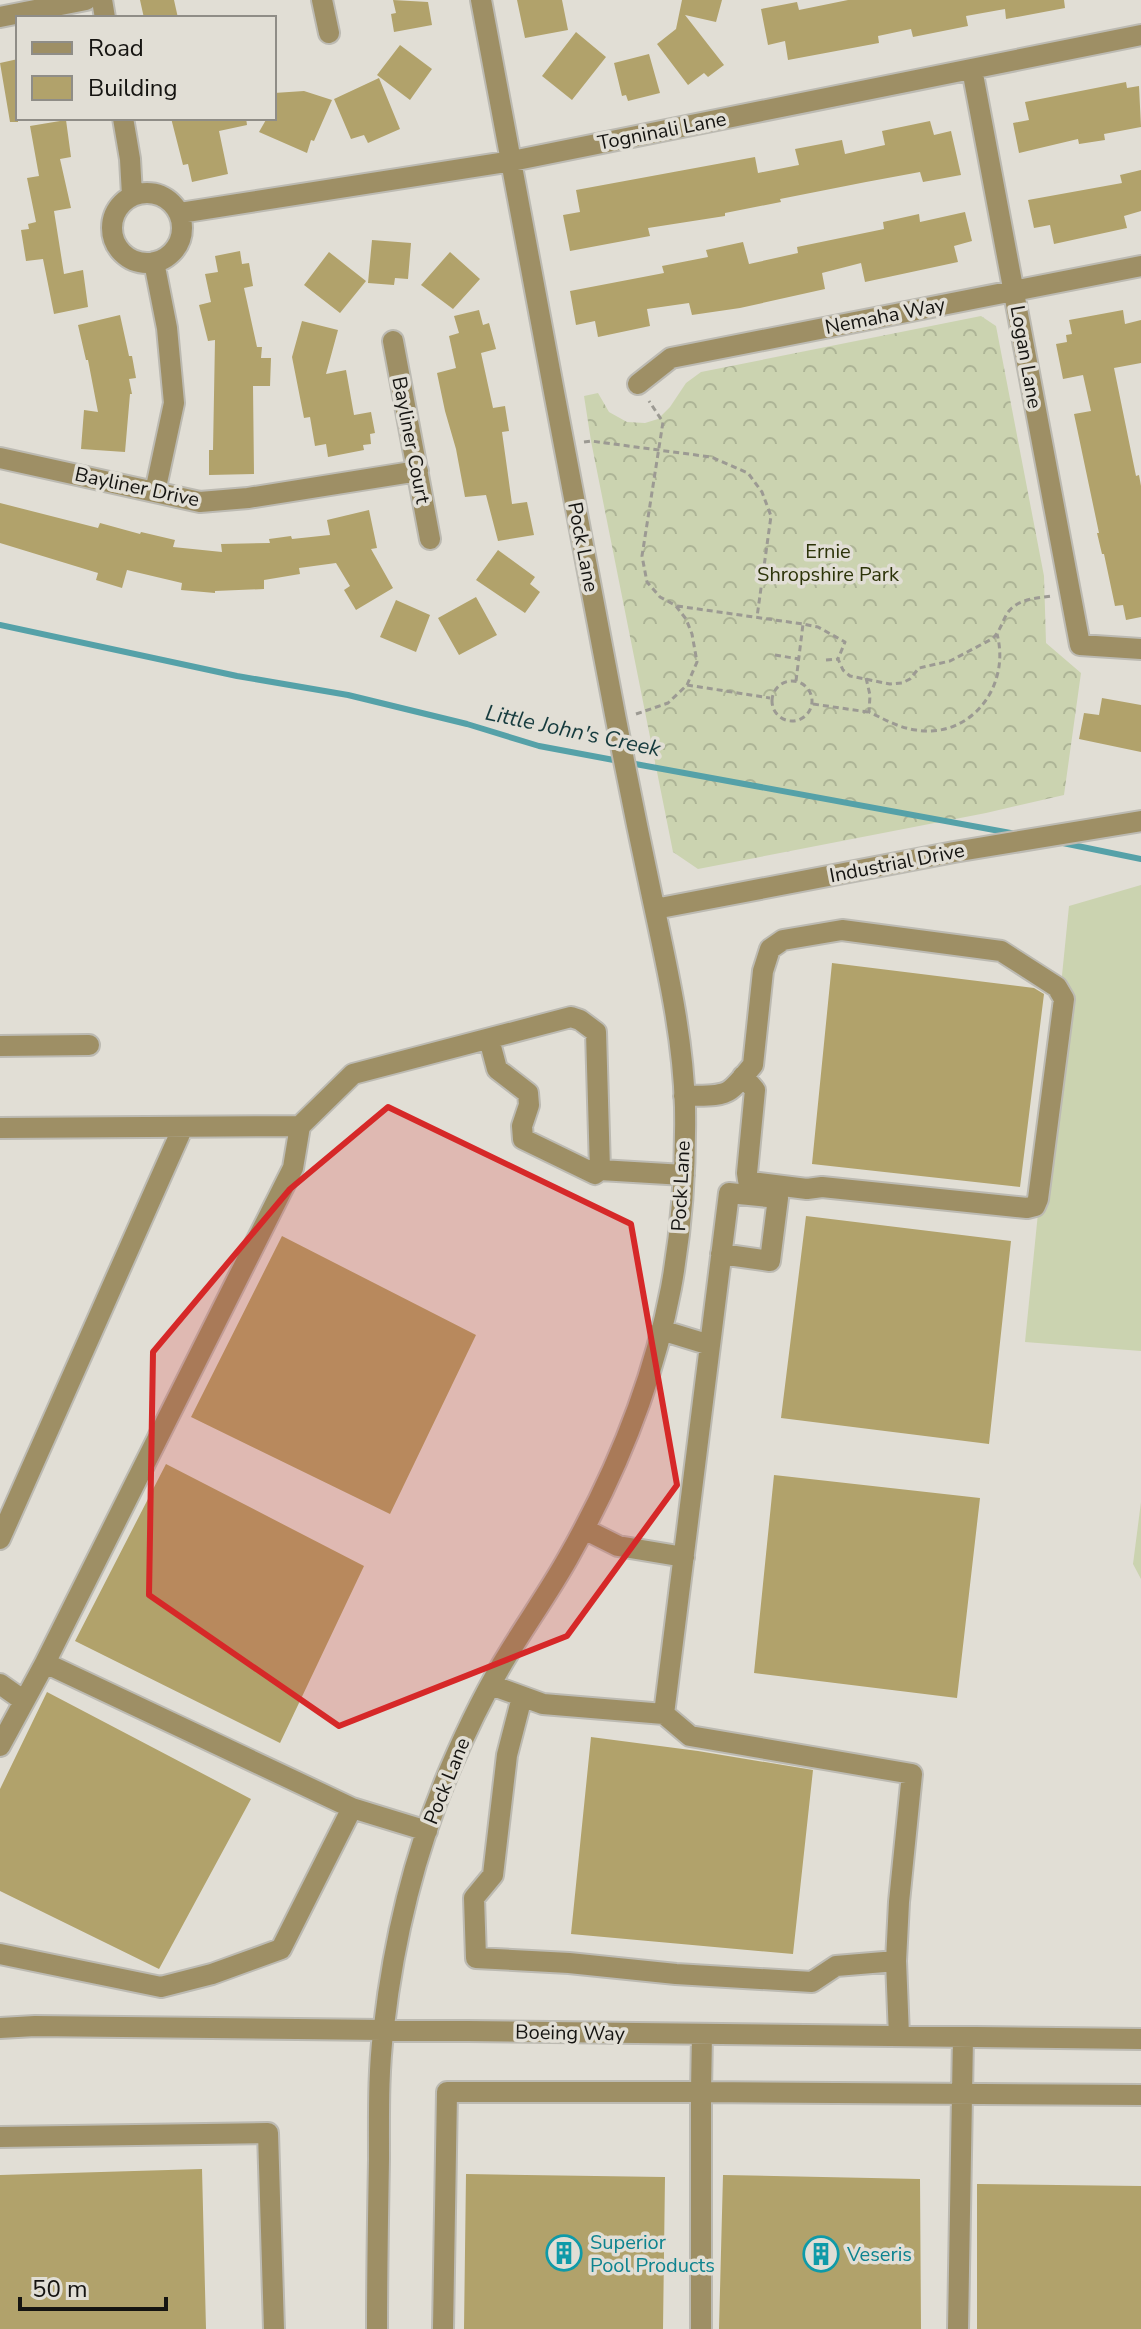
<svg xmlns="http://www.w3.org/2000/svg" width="1141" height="2329" viewBox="0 0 1141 2329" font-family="'Nunito Sans',sans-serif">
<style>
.grass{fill:#cbd3b0}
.forest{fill:url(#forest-crowns)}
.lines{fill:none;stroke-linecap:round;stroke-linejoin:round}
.stream{stroke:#55a1a8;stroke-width:6}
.building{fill:#b1a26b}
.minor-casing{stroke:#bcbab2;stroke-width:24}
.path{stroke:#9c9a93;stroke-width:3;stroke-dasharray:6 4;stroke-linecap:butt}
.minor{stroke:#9e8f65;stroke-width:20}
.marked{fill:#d62828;fill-opacity:0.2;stroke:#d62828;stroke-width:6;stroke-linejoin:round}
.labels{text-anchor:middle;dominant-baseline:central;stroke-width:7;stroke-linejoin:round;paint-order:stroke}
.street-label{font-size:20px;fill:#151411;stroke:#e1ded5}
.park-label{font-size:20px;fill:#2c3308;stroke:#e1ded5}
.culture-label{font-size:20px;fill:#0d838f;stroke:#e1ded5;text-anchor:start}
.water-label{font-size:22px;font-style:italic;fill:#163b3e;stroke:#e1ded5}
</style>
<defs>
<pattern id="forest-crowns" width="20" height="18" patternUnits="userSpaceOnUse" patternTransform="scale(2)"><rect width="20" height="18" fill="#cbd3b0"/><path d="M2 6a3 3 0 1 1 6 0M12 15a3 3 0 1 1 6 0" fill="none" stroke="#adb496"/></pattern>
</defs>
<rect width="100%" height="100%" fill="#e1ded5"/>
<path class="grass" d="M1141,885V1351L1025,1342L1069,906Z
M1141,1502V1579L1133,1564Z"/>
<path class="forest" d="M981,316L996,326L1044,576L1046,643L1081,673L1064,795L986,813L698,869L673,852L591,441L584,396L598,393L609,412L627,422L645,423L658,419L670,407L686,383L701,372Z"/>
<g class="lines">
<path class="stream" d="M0,625L237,676L348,695L467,724L539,746L619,761
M630,763L1016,834
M1058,842L1141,859"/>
</g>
<path class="building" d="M140,0H174L178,18H144Z
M393,0L428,2L432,25L394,32L391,14L396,13Z
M517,0H562L568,30L525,38Z
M682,0H722L716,22L685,15L724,65L708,77L704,73L688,85L657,44L676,29Z
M848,0H1064L1065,8L1006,19L1005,9L966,16L968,26L913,37L911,29L878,36L879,43L788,60L785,41L768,45L761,9L797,2L799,10Z
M576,32L606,57L572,100L542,76Z
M400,45L432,69L410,100L377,75Z
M649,54L660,93L628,101L626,95L622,96L614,63Z
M18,59V122H10L0,63Z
M379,78L400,129L368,143L364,135L351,139L334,99Z
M1126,82L1127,88L1139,86L1141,127L1104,134L1105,140L1079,144L1078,139L1019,153L1013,123L1029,120L1025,102Z
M304,91L332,100L314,141L311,140L307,153L259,132L267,118H274V93Z
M171,118H246L247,125L219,131L228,174L192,182L188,164L183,165Z
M66,120L71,157L60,159L71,208L54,211L64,274L83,270L88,307L54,314L43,259L26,261L21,230L29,229L28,224L36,222L27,178L39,176L30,126Z
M930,121L934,135L951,131L961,175L923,182L920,172L866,182L780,199L781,202L725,213V216L648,228L650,236L570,251L563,215L580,212L576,190L755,157L758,173L799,165L795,149L842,140L845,154L885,145L882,131Z
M1141,170V211L1124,216L1127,228L1054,244L1050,225L1034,228L1028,200L1122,183L1120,175Z
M965,212L972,241L954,246L958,262L865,282L861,263L822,273L825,289L740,308L692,315L689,303L647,309L650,326L598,337L595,321L576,325L570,291L664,273L662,266L708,257L706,250L743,242L749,264L798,253L797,247L884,229L883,222L919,214L920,222Z
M372,240L411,243L408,279L395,278L394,285L368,283Z
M240,251L242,264L249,263L253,286L244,288L257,347H262L261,358H271L270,386H253L254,474L209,475V450H213L215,340L208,341L199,305L211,302L205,274L218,272L215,256Z
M329,252L366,281L340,313L304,285Z
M450,252L480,279L453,309L421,285Z
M479,310L483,325L489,323L496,349L481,353L493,408L505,406L509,431L502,432L512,504L527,502L534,535L498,541L486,495L465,497L456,449L445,411L437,373L456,368L449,336L459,333L454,316Z
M1123,310L1125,324L1141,320V363L1114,368L1136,476L1139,475L1141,486V617L1126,620L1123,605L1115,606L1104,554H1102L1097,533H1099L1074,414L1091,411L1083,375L1063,379L1056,344L1067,342L1066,335L1072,334L1069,320Z
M120,315L129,356H132L136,378L129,379L132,394H130L125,452L81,449L84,410L98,412L88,360H86L78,325Z
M302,321L338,330L326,374L346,370L354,415L371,412L375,433L370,434L371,444L363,445L364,450L328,457L326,444L315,446L310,417L304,418L292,357Z
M0,503L98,528L100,523L140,534L141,532L175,540L173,547L222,552L221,544L270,543L269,539L291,536L292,539L330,535L327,520L369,510L377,548L371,549L393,588L356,610L344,590L350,586L336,563L299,568L300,574L264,580V589L215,591V593L181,590L182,583L127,570L122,588L96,580L98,573L0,543Z
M498,550L535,577L530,584L540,592L525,613L476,580Z
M476,597L497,635L459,655L438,618Z
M396,600L430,615L416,652L380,637Z
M1102,698L1141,705V752L1079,739L1084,713L1099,715Z
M832,963L1034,988L1044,994L1020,1187L812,1164Z
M806,1216L1011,1241L989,1444L781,1418Z
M282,1236L476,1335L390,1514L191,1417Z
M166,1464L364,1566L280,1743L75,1641Z
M774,1475L980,1498L957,1698L754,1673Z
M47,1692L251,1799L159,1969L0,1891V1789Z
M591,1737L698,1751L813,1770L793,1954L571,1934Z
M202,2169L206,2329H0V2175Z
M466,2174L665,2177L663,2329H464Z
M723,2175L920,2179L921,2329H719Z
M977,2184L1141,2186V2329H977Z"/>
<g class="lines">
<defs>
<path id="minor" d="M102,0L105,18
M322,0L329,33
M0,17L86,0
M972,69L1080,645L1141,649
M123,118L130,159L132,195
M112 228a35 35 0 1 1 70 0a35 35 0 1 1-70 0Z
M180,213L512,161L1141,35
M154,262L167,328L174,403L155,492
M393,341L430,539
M638,384L671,358L1141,266
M0,458L200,502L248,498L418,471
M655,909L954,852L1141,821
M0,1046L89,1045
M684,1096C698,1095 719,1098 730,1090C738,1084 746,1073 753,1065L763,971L770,949L783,940L842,930L1001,951L1057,987L1064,999L1038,1199L1035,1206L1027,1208L822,1187L807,1189L751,1182L748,1180L747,1173L755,1090L743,1076
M300,1126L293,1168L45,1663L352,1808L427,1831
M0,1128L300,1126L353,1074L571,1017L580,1020L596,1032L600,1170L595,1174L523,1139L522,1126L529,1105L528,1093L497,1069L489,1039
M600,1170L684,1175
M661,1330L710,1345
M584,1529L618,1546L684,1557
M0,1539L183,1127
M0,1684L24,1701
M491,1685L543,1704L664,1714C686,1540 707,1367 729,1193L778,1198L770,1261L721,1254
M522,1697L507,1755L493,1875L474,1898L476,1958L569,1963L676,1974L812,1982L836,1966L896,1961L899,2036
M664,1714L690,1736L912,1774L899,1902L896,1961
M0,1746L45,1663
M0,1954L161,1987L212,1974L281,1949L352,1808
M0,2028L35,2026L1141,2039
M0,2137L268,2133L274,2329
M377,2329C377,2272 378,2216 379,2159C379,2115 378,2070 384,2026C394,1938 415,1851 450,1769C467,1729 487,1688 510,1651C529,1620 550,1590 568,1558C615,1475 653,1383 671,1288C682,1228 686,1168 685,1107C683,1034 666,963 651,892C635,817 620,742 606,667C563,445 523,222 481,0
M443,2329L447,2092H701L702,2034
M701,2329V2092L1141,2095
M958,2329L963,2037"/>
</defs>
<use href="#minor" class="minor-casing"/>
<path class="path" d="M584,442L591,441L711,457L748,473L762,492L771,516L757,617
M677,606L803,624
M775,655L799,659
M826,660L838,659
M866,678L870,695L869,712C884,719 899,728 916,730C971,739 1011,686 997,634
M796,681L803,624L818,627L845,642L838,659L843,670L850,676L890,684L902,683L910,679L919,668L950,661L992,639C1001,631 1002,620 1009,611C1019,599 1037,598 1051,596
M772 701a20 20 0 1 1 40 0a20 20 0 1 1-40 0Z
M687,685L770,698
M813,704L868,712
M636,714L668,703L687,685L697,662L692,634L686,619L675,605L660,597L647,582L642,556L663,422L649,401"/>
<use href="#minor" class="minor"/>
</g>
<path class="marked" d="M388,1107L631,1224L677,1485L567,1636L339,1726L149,1595L153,1352L290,1189Z"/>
<defs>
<symbol id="building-ring" viewBox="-11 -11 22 22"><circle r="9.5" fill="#e1ded5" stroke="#0f9aa8" stroke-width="1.5"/><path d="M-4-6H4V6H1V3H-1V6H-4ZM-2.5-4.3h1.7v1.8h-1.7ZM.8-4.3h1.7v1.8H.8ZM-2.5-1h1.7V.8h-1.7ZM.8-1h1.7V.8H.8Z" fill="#0f9aa8"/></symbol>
</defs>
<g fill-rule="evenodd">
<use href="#building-ring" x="544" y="2233" width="40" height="40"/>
<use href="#building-ring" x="801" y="2234" width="40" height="40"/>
</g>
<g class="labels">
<g class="street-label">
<text transform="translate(662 131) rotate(-11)">Togninali Lane</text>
<text transform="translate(885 316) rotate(-11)">Nemaha Way</text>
<text transform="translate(1026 357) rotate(80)">Logan Lane</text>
<text transform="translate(411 440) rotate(79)">Bayliner Court</text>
<text transform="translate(137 487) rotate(12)">Bayliner Drive</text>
<text transform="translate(583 547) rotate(79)">Pock Lane</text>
<text transform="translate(897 863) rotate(-11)">Industrial Drive</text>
<text transform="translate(681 1186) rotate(-87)">Pock Lane</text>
<text transform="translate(447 1781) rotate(-68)">Pock Lane</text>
<text transform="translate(570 2033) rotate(1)">Boeing Way</text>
</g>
<g class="park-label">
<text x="828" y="551">Ernie<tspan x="828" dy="23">Shropshire Park</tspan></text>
</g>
<g class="culture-label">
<text x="590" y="2242">Superior<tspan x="590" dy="23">Pool Products</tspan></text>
<text x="847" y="2254">Veseris</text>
</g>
<g class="water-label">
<text transform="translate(573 731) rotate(12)">Little John's Creek</text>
</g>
</g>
<rect x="16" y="16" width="260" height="104" fill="#e1ded5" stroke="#8f8d87" stroke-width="2"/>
<rect x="32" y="42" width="40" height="12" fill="#9e8f65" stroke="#8f8d87" stroke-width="2"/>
<text x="88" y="56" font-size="24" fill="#151411">Road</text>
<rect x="32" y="76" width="40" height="24" fill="#b1a26b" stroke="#8f8d87" stroke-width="2"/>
<text x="88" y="96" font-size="24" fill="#151411">Building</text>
<path d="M20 2297v12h146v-12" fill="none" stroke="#151411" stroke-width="4"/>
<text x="32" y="2297" font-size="24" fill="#151411" stroke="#e1ded5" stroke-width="6" paint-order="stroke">50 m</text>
</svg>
